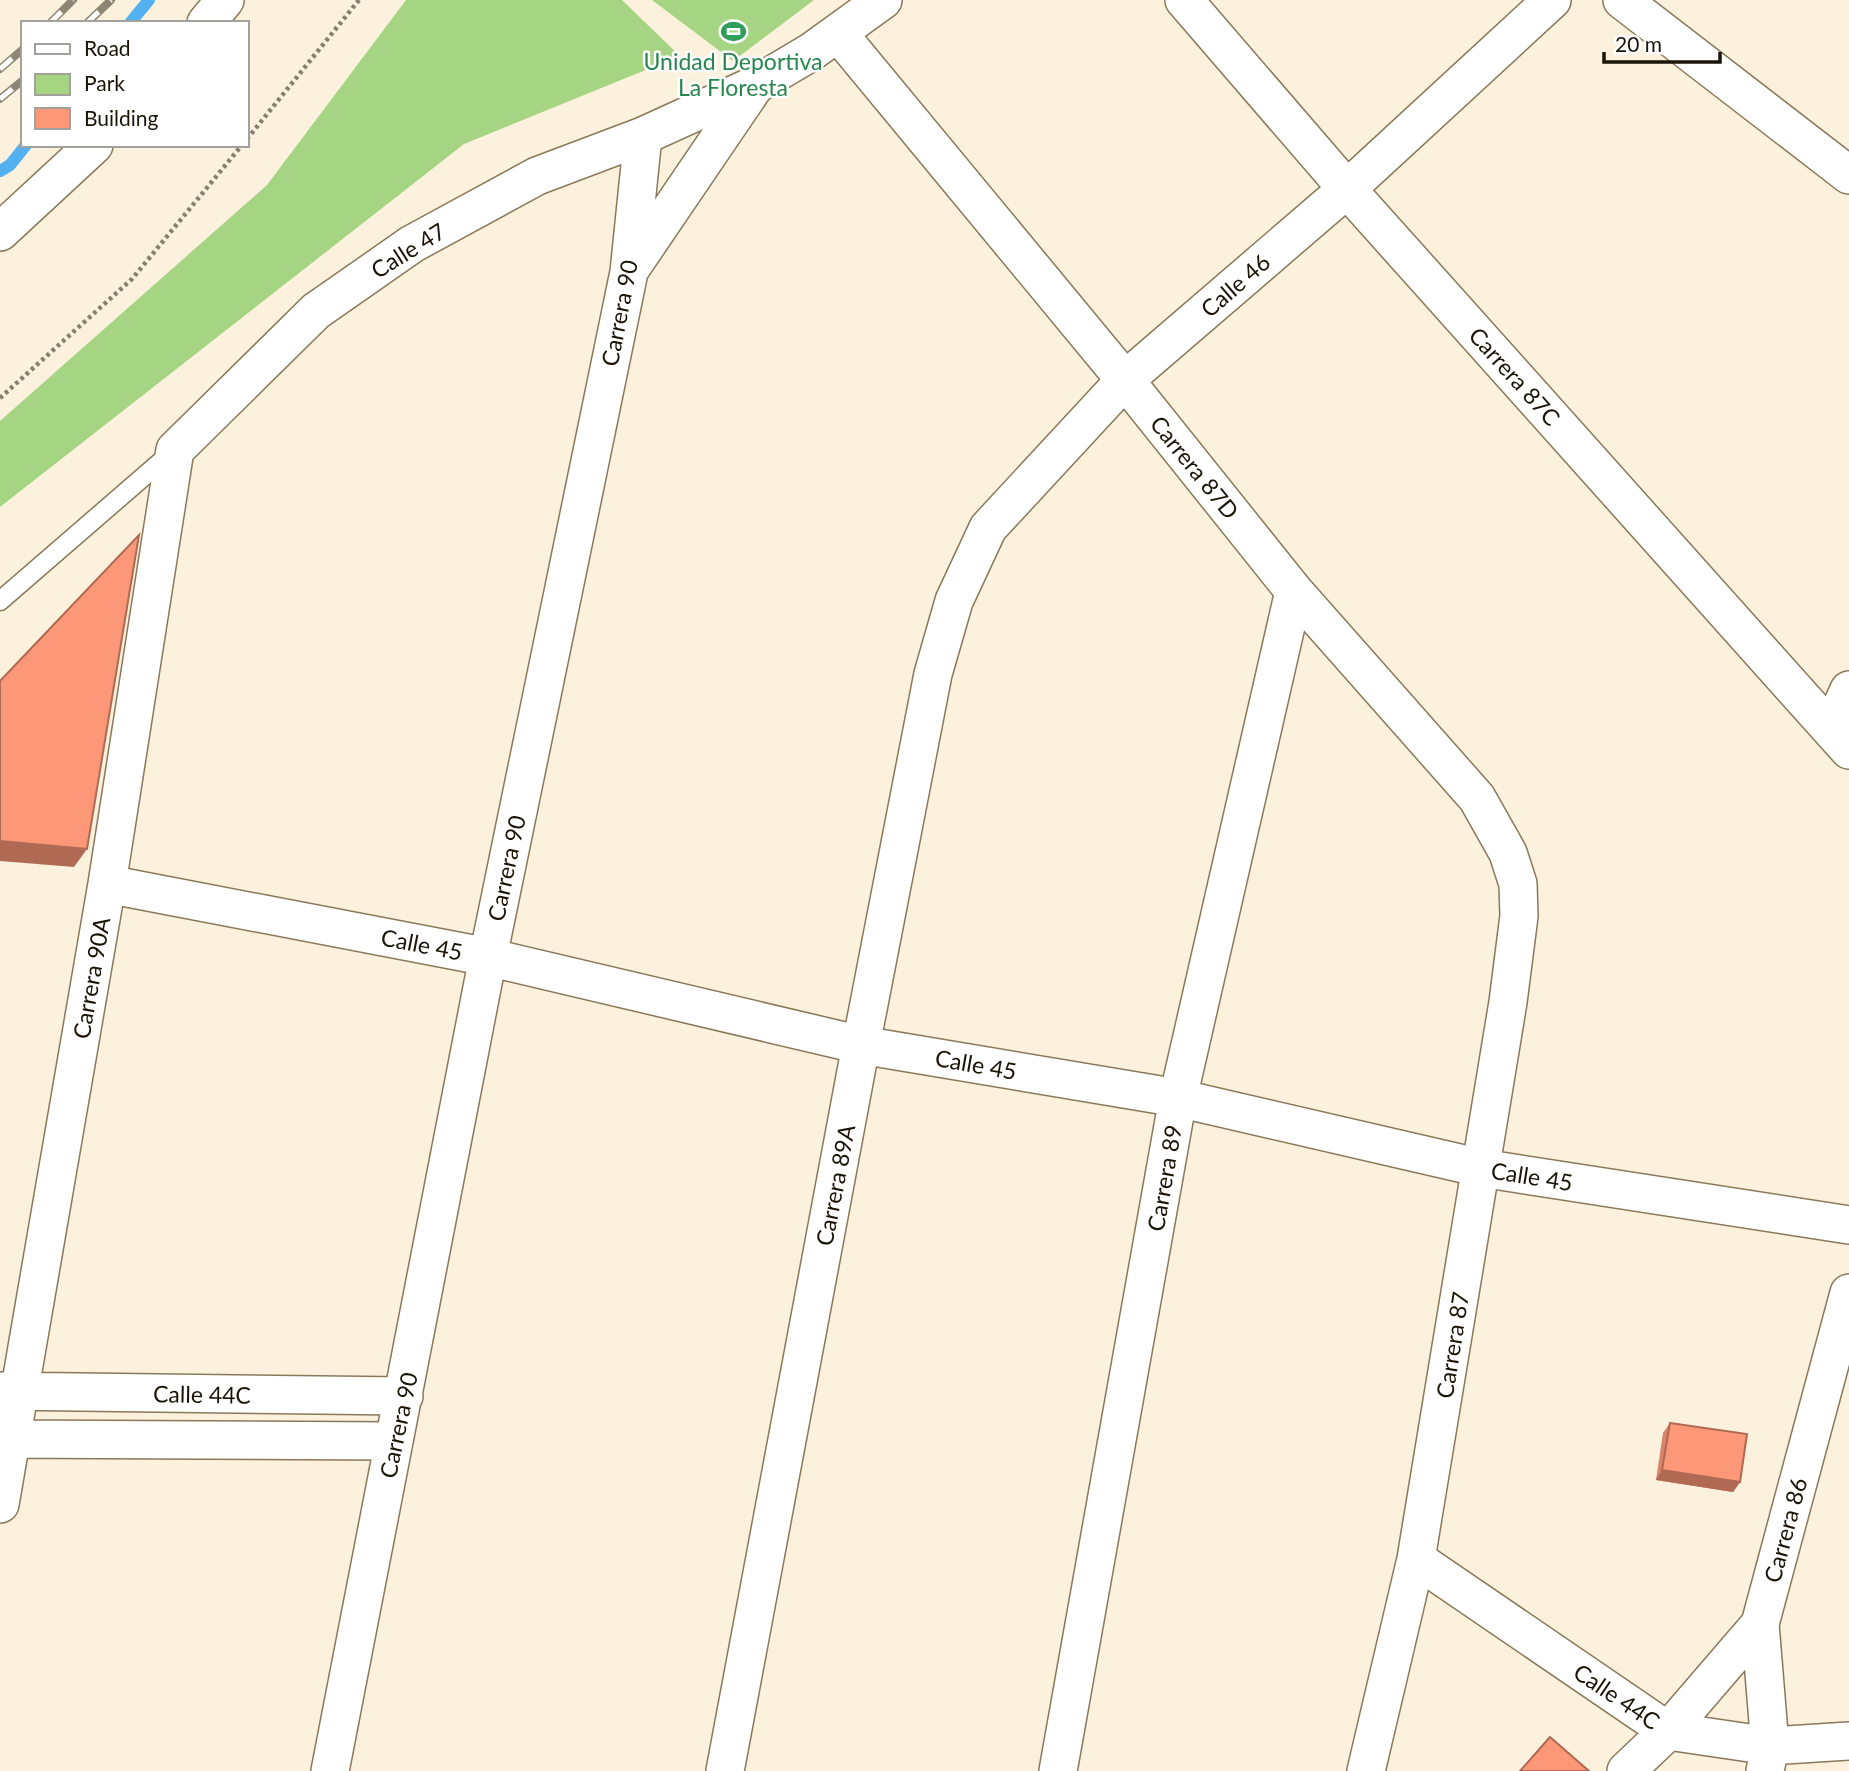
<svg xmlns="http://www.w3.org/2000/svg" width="1849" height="1771" viewBox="0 0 1849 1771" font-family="Lato,sans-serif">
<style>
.green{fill:#a5d483}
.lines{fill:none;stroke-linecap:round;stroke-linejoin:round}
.stream{stroke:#53b0f1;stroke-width:12}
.lane-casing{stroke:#897959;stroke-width:21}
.street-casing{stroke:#897959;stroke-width:40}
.path{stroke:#877f6e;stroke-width:4.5;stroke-dasharray:3.5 3.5;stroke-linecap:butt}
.lane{stroke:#fff;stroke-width:18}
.street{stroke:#fff;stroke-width:37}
.rail-casing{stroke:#8e8675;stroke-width:8}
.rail{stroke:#fff;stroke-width:5;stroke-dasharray:16;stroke-linecap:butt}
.wall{fill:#d98367}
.shaded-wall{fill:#b06a54}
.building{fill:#fc9878;stroke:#b06a54;stroke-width:2}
.labels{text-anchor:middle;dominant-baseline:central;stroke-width:5;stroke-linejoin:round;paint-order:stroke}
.leisure-label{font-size:23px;fill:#27864d;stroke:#fff}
.street-label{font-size:23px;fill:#1a1407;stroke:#fff}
</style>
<rect width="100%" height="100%" fill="#fcf1dc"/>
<path class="green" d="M406,0H622L680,56L464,144L0,507V421L267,185Z
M652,0H814L733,61Z"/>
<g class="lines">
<path class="stream" d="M130,23L149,0
M0,171L10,165L26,145"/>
<defs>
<path id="lane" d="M0,601L172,452"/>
<path id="street" d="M1184,0L1347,189L1849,750
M1622,0L1849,175
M206,23L225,0
M838,33L1125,380L1294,591L1477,798L1508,853L1518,884L1519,916L1508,1002L1416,1559L1366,1771
M0,232L94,145
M631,268L756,84
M1831,729L1849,690
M107,884L488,957L861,1045L1178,1098L1481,1168L1849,1225
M0,1391L404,1396
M0,1439L393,1441
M0,1504L107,884L175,450L316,311L412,244L537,176L643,136L757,84L811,52L883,0
M1416,1559L1668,1731L1770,1746L1849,1741
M330,1771L488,957L629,272L643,136
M725,1771L861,1045L933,674L954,601L988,528L1125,380L1347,189L1552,0
M1058,1771L1178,1098L1294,591
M1626,1771L1668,1731L1760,1624
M1765,1771L1770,1746L1760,1624L1849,1293"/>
</defs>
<use href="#lane" class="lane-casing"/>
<use href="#street" class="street-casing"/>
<path class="path" d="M247,139L359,0
M0,398L132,279L242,145"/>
<use href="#lane" class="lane"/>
<use href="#street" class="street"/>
<defs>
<path id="rail" d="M50,23L73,0
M87,23L111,0
M0,69L23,49
M0,99L23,80"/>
</defs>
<use href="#rail" class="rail-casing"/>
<use href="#rail" class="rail"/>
</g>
<path class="wall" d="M1670,1423L1740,1482L1733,1492L1656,1480L1663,1433Z"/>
<path class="shaded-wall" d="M0,841L87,849L74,867L0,861Z
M1662,1470L1740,1482L1733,1492L1656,1480Z"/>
<path class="building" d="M139,535L87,849L0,841V681Z
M1670,1423L1747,1434L1740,1482L1662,1470Z
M1550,1737L1589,1771H1520Z"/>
<defs>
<symbol id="stadium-bare" viewBox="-9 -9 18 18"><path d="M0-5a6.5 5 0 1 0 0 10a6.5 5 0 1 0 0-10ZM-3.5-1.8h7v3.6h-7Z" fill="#2e9e5b" stroke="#fff" stroke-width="2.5" paint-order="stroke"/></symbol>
</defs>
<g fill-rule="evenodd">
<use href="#stadium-bare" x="716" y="14" width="35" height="35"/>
</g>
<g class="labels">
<g class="leisure-label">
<text x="733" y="61">Unidad Deportiva<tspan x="733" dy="26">La Floresta</tspan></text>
</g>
<g class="street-label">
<text transform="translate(408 250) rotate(-32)">Calle 47</text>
<text transform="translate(1235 285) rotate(-41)">Calle 46</text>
<text transform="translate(619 313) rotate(-79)">Carrera 90</text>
<text transform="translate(1515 376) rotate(48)">Carrera 87C</text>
<text transform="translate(1195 467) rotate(51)">Carrera 87D</text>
<text transform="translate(506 868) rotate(-78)">Carrera 90</text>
<text transform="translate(422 944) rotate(11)">Calle 45</text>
<text transform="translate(91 978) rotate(-80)">Carrera 90A</text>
<text transform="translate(976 1064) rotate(10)">Calle 45</text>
<text transform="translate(1532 1176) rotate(9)">Calle 45</text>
<text transform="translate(1164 1178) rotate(-80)">Carrera 89</text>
<text transform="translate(835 1185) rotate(-79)">Carrera 89A</text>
<text transform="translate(1452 1345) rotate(-81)">Carrera 87</text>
<text transform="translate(202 1394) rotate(1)">Calle 44C</text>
<text transform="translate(398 1425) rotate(-78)">Carrera 90</text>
<text transform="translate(1785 1530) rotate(-75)">Carrera 86</text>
<text transform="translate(1617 1696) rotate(34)">Calle 44C</text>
</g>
</g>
<rect x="21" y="21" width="228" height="126" fill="#ffffff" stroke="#a3a19c" stroke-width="2"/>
<rect x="35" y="44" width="35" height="10" fill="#ffffff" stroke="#a3a19c" stroke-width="2"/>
<text x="84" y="56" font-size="21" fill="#1a1407">Road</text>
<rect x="35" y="74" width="35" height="21" fill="#a5d483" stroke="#a3a19c" stroke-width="2"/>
<text x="84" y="91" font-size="21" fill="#1a1407">Park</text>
<rect x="35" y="108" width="35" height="21" fill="#fc9878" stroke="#a3a19c" stroke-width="2"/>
<text x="84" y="126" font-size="21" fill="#1a1407">Building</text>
<path d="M1604 52v10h116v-10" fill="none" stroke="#1a1407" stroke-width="3.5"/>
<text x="1615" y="52" font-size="21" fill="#1a1407" stroke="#ffffff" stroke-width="5" paint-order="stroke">20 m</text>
</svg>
